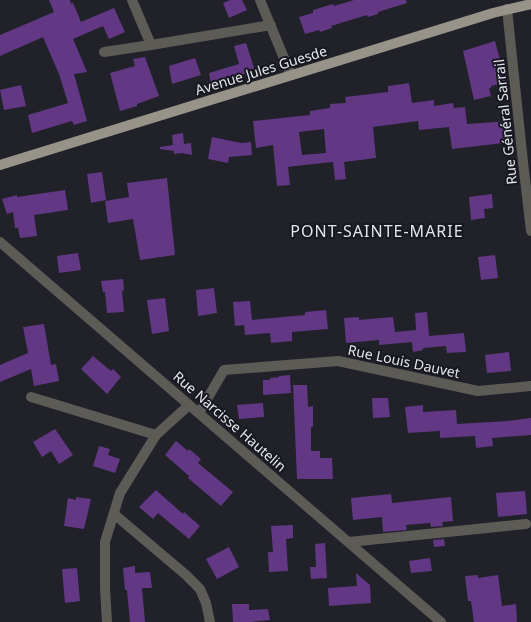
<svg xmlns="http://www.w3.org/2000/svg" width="531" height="622" viewBox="0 0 531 622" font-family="'Noto Sans',sans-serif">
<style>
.building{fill:#623884;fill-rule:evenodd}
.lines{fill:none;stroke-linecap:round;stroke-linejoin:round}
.minor{stroke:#5d5b56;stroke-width:10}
.primary{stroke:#979389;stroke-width:10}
.labels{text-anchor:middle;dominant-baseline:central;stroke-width:4;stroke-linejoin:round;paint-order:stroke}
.street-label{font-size:14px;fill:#e5e6ec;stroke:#181821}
.quarter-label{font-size:16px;letter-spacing:1px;fill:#e5e6ec;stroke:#181821}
</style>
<rect width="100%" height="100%" fill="#21212a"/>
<path class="building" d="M49,0H70L71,4L73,3L81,22L114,8L125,32L109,39L103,26L73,39L87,72L74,74L87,121L74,125L72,121L32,133L28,115L68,103L59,74L43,37L0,56V35L54,12Z
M230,0H242L247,10L229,18L223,3Z
M354,0H406L407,3L378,12V14L368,17L367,15L331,26L332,28L320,32L319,30L305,34L299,17L313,13V10L333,4L334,6Z
M495,41L506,82L491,86V88H489L491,96L474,100L463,51Z
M246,43L255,71L211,84L209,73L239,64L234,46Z
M145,57L159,96L137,104V106L120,111L110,73L135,66L133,59Z
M195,58L201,75L172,84L169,66Z
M409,83L412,103L434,100V106L453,103L454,108L465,107L467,124L510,121L512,142L452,149L449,127L419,130L418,121L373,127L376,158L344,162L346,179L335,180L333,162L304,165L288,167L290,185L277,186L273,145L256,148L253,121L310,115V111L330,108V104L346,103L345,97L388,92V86ZM324,129L326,153L302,155L299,132Z
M21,85L26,106L4,110L0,90Z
M183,133L184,144L191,143L192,155L182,153L174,154V151L160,149V147L173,145L172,135Z
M212,137L241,143L251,142L252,155L229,157L228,163L208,159Z
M102,172L106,200L91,203L87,174Z
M167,178L175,255L140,260L133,219L108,223L105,201L129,197L127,183Z
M65,190L68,210L34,215L37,236L20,238L18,228H15L13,212L7,214L2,199L17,195V197Z
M492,194L493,208L484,209L485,218L471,220L469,197Z
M78,253L81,270L59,273L57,256Z
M495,255L498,278L481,280L478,257Z
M123,279L124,290L122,291L124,312L107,313L105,292H103L101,281Z
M214,288L217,313L198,316L196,290Z
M165,298L169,331L152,334L147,300Z
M250,301L252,320L305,315V312L326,310L328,329L292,332V341L271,343L270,333L245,335L244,325L235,326L233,302Z
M427,312L429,336L464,333L466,352L447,353L446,346L423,348V350L413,352L412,342L379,345V340L346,343L344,318L359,317V320L393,317L395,332L416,330L415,313Z
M44,324L51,365L56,364L59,381L34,386L31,369L0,382V365L28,353L23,327Z
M509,352L511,371L487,373L485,355Z
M93,356L111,371L113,369L121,377L107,394L81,369Z
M290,375L291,393L263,395V380H270V378L279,377V376Z
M293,385H307L308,407L313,406V427H311V451H320V458H332L333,479H297Z
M372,398H388L390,417L373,418Z
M263,403L264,417L239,419L237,405Z
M423,405V412L456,410L457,424L508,421L531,418V435L492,438L493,446L476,448L475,436L440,438V431L408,433L405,407Z
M55,429L73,455L59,464L51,451L42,457L33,442Z
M176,441L188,451L189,449L201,459L198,463L233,492L221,506L188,478L189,476L165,455Z
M99,446L110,449L108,455L120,459L115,473L93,466Z
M156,490L183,514L184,512L200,526L189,539L158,513L153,519L139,507Z
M525,491L527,514L498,517L496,493Z
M391,494L392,503L451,497L453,521L442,522L443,526L431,527L430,523L406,525L407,530L383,532L382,517L353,520L351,498Z
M76,497L91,499L84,529L64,526L68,498L76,500Z
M293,525V538L286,539L288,571L269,572L268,552H273L271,526Z
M444,539L445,546L434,547L433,540Z
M325,543L327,578L311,579L310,567H316L315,544Z
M229,547L239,567L217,579L206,559Z
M430,558L432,571L411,573L409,561Z
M135,566V573L150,572L152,588H142L145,622H130L127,590H125L123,568Z
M77,568L80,601L65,603L62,569Z
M356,573L370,585L371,603L329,606L328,588L357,586Z
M478,575V578L498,575L502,606L516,604L517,622H474L471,601H468L465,576Z
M232,604H249V610L268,609L270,620L250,622H233Z"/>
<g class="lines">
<path class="minor" d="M132,0L151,45
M260,0L291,75
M507,9L523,162L531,231
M104,52L151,45L271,25
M0,242L441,622
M31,397L156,435
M199,413L224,370L338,361L478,391L531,386
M114,514L186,575L200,589L206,603L210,622
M349,542L526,524
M107,622L105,588V542L120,493L156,435L189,405"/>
<path class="primary" d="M0,165L493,13L531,4"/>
</g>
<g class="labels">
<g class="street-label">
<text transform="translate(261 70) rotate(-17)">Avenue Jules Guesde</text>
<text transform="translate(505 122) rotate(-96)">Rue Général Sarrail</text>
<text transform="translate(404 361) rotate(12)">Rue Louis Dauvet</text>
<text transform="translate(230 421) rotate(41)">Rue Narcisse Hautelin</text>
</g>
<g class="quarter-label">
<text x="377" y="231">PONT-SAINTE-MARIE</text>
</g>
</g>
</svg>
